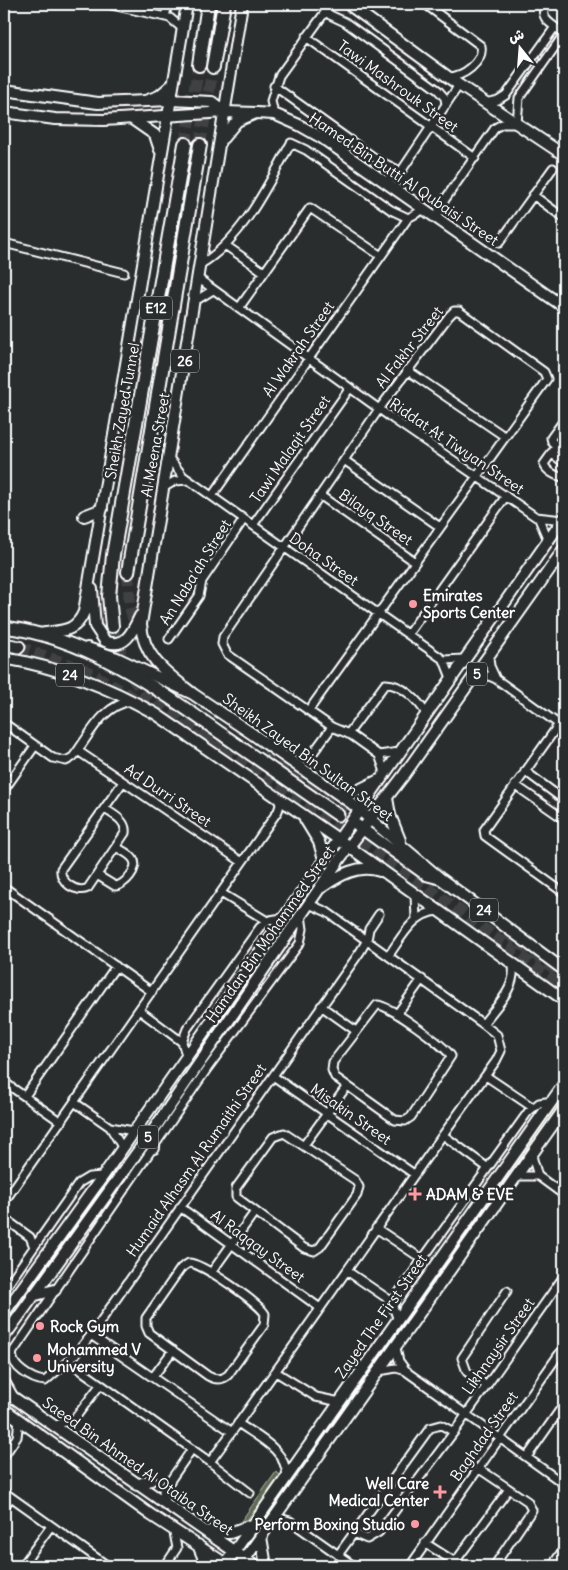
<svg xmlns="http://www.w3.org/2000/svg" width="568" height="1570" viewBox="0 0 568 1570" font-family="Delius,'Playpen Sans Arabic',sans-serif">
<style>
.grass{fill:#5f6b53;stroke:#afb5a9}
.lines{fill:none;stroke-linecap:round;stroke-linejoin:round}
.trunk-tunnel{stroke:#3f4243;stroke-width:11;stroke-dasharray:11 5.5;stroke-linecap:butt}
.motorway-tunnel{stroke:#3f4243;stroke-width:12;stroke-dasharray:12 6;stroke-linecap:butt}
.minor-casing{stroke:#fff;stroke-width:11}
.secondary-casing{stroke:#fff;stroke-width:14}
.primary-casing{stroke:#fff;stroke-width:14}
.trunk-casing{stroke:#fff;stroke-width:15}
.motorway-casing{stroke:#fff;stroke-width:16}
.minor{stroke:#2a2d2e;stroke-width:7}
.secondary{stroke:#2a2d2e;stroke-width:10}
.primary{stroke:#2a2d2e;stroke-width:10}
.trunk{stroke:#2a2d2e;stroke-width:11}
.motorway{stroke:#2a2d2e;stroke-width:12}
.poi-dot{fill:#ff9aa2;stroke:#2a2d2e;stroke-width:2}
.labels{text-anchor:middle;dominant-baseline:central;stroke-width:5;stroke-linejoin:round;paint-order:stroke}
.shield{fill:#2a2d2e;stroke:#bfc0c0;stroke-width:1}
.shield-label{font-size:14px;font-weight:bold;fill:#fff}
.street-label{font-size:15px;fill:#fff;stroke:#2a2d2e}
.poi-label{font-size:15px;font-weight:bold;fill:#fff;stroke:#2a2d2e;text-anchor:start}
</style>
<rect width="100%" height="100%" fill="#2a2d2e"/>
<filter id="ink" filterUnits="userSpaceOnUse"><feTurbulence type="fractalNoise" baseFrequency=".02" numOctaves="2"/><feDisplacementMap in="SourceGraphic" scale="10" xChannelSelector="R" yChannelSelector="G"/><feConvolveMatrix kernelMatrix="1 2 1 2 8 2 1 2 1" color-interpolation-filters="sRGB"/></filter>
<g filter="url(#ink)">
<path class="grass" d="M564,1093V1101L250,1545L247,1543Z
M276,1472L282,1476L242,1526L239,1524Z"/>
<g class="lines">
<path class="trunk-tunnel" d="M19,647L86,670L147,705
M180,725L340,825L462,912L564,988
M508,934L564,977"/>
<path class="motorway-tunnel" d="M185,144L199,65
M200,145L213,67
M128,572L130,607L138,635
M112,626C118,652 130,681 151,699C174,721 204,735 228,755
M266,749L349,810L394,846"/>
<defs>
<path id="minor" d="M107,4L170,18L183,29
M425,4L481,46C484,62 463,77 448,77
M547,4C536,18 554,26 564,33
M325,9L330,15L345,22L438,90L445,98L446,105
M165,17L168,4
M306,37L475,158
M274,86L379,161L396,169L398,176
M485,103L498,100L506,95L555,27
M274,114L271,101L279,76L331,4
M383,181L398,176L459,85
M533,195L564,218
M438,220L439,208L495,128L502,124H517L519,98L564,34
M4,243L124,273
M499,243L553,168
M225,245L264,272
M201,264C242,240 269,183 291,143L306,150L391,210L408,218
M199,279L393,419L536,517L563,520
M195,301L213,290
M239,308L310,208L381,256
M407,370L504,436
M564,436L544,464C546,471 557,477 564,477
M557,446L552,442L551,438L564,420
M551,453L564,463
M168,457L183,476L444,660L451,678
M344,460L440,527
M163,488L175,481L188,480
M212,496L408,218L423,210
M321,496L415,562
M539,519L548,540
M253,525L350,388
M408,634L506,496
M169,639L199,596L202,581L244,519
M489,657L490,666L496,679
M444,660L464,659
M475,677L489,676L496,679L564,728
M309,710L547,379L544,372L459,311H454L449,316L379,409L223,637L222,644L227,654L332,727L351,735L379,755L385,772
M4,723L53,758L66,761L73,757C90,735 102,705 132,701
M559,724L484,830L485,836L564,893
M348,734L385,684C401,683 419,701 426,714
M78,751L242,862
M379,755L399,752
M310,757L332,727
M525,771L564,800
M515,785L564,819
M4,790L35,746
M105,809C114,815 127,821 125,833L88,888C77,894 59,882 61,869L123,782
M97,875L115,886C124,886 140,868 133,859C130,854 121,850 116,847
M4,887L152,992
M221,893L267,921
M415,895L416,919
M301,915L303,929L300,943L207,1069L13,1352C9,1366 32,1380 45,1381L74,1356L91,1335L360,952L367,940L369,929L379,914
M389,955C402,937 413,913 438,911
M377,1005C388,1004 445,1046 451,1056L411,1117L405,1121L395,1120L335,1077L332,1070L333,1062Z
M321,1006L356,1031
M139,1010L182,1042
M397,1014L422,979
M483,1024C497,1005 519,986 512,961
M186,1055L182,1042L187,1029L260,927L270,920L282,918
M273,1076L414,1174
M486,1076L532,1107
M4,1082L61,1122
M25,1096L116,966
M74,1102L110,1127L122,1147
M110,1127L134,1131
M284,1133L355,1180L359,1187L357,1195L320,1247L314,1251L304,1248L236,1197V1188L273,1137Z
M443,1135L488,1168
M304,1145L347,1086
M532,1156L538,1176
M518,1176H538L564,1195
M557,1190L564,1179
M4,1202L278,811L280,805L278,797
M180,1207L320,1308
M4,1218L30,1237L34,1247
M376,1228L422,1259
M189,1263C202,1263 259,1303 265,1314L264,1325L228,1375C222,1380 215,1380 208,1376L149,1333L146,1326V1318L181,1268Z
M347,1271L394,1303
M211,1273L254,1213
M4,1290L79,1183L89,1177L103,1176
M398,1320L393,1307L397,1295L528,1112L539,1103L553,1101
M91,1335L232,1432
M396,1348L399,1361L407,1372L564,1484
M68,1361L210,1462L250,1493
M379,1371L396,1368L407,1371
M276,1372L316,1397L340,1402
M153,1377L173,1350
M487,1386L467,1372L462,1358L507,1291
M238,1423C259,1438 286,1449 287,1477
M54,1426L75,1418L100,1385
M4,1456L17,1437L19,1420
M527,1457L564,1404
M210,1462C307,1330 399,1194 496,1061L501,1051L497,1035L483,1024L327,912L309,904
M478,1468L527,1501L532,1510L494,1566
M4,1492L108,1566
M166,1504L163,1491L192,1449
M4,1507L11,1497
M273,1522L283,1519L290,1521L354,1566
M353,1533L367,1539L379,1532L454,1432L564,1276
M425,1543L461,1566
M338,1555L430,1428L441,1425L454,1432
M455,1562L509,1489
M22,1566L51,1526
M165,1566L177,1548L173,1528
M410,1566L564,1347
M552,1566L564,1548"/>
<path id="secondary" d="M348,4L459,85L564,155
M4,90L98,103L171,100
M4,112L55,119L104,120L225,112L256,113L274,114L299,125L322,138L564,307
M7,1393L255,1566
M4,1409L151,1515L229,1566
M137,1485L151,1480
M210,1531L230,1533L251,1525
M261,1537L266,1566
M198,1545L207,1566
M224,1566L564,1084
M240,1566L564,1109"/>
<path id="primary" d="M171,100L212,102L225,112
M145,101L159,96L173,84
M132,119L155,135L160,150
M223,138L237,121L256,113
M84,516L102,509
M92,589L95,626L105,641C125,650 133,631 140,616
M39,634C59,630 75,634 84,612L187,4
M87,648L117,658L193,694L251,733L351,803L441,879L564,970
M4,658C57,667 109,687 156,714L338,839L564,1000
M193,694C168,674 143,658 141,624L242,4
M337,793H353L379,780
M387,798L390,815L400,840
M305,819L319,842L324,859
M357,825L426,875L441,879
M322,887C340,875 358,864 380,871
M154,1129V1148
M32,1296L55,1290
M4,1313L103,1176L564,518
M4,1337L154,1129L341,857L404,775L564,549
M4,1382L13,1398"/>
<path id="trunk" d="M4,627C89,638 158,689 226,737C263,763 301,789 338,815
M4,644L19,647"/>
<path id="motorway" d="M199,65L208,4
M213,67L224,4
M128,572L200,145
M112,626L109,596L113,555L185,144"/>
</defs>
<use href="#minor" class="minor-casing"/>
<use href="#secondary" class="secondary-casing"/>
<use href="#primary" class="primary-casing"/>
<use href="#trunk" class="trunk-casing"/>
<use href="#motorway" class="motorway-casing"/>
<use href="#minor" class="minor"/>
<use href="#secondary" class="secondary"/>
<use href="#primary" class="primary"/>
<use href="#trunk" class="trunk"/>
<use href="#motorway" class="motorway"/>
</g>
</g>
<g class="poi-dot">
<circle cx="413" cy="604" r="5"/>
<path d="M412.5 1186.5h5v5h5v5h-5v5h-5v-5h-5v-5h5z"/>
<circle cx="40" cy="1326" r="5"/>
<circle cx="37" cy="1358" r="5"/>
<path d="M437.5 1484.5h5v5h5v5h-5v5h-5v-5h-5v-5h5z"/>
<circle cx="415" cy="1524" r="5"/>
</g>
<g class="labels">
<g class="shield">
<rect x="140" y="296.5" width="32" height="23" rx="4"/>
<rect x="171" y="349.5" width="28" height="23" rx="4"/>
<rect x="467" y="662.5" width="20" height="23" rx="4"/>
<rect x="56" y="663.5" width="28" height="23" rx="4"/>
<rect x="470" y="898.5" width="28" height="23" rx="4"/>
<rect x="138" y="1125.5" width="20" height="23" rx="4"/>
</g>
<g class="shield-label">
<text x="156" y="308">E12</text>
<text x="185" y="361">26</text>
<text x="477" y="674">5</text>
<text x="70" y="675">24</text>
<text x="484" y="910">24</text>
<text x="148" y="1137">5</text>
</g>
<g class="street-label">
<text transform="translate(398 86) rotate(36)">Tawi Mashrouk Street</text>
<text transform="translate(404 179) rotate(34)">Hamed Bin Butti Al Qubaisi Street</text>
<text transform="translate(409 347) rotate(-52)">Al Fakhr Street</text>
<text transform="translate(298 349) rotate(-55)">Al Wakrah Street</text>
<text transform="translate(122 411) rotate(-80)">Sheikh Zayed Tunnel</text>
<text transform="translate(155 445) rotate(-80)">Al Meena Street</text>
<text transform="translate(457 446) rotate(34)">Riddat At Tiwyan Street</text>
<text transform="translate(290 449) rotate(-55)">Tawi Malaqit Street</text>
<text transform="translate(376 517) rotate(35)">Bilayq Street</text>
<text transform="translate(324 559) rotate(35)">Doha Street</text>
<text transform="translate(195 572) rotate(-58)">An Naba'ah Street</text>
<text transform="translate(308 757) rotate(36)">Sheikh Zayed Bin Sultan Street</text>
<text transform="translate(168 795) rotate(34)">Ad Durri Street</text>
<text transform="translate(270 934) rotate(-55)">Hamdan Bin Mohammed Street</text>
<text transform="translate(351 1114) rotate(35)">Misakin Street</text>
<text transform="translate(196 1160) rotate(-55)">Humaid Alhasm Al Rumaithi Street</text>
<text transform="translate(258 1246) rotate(36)">Al Raqqay Street</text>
<text transform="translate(381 1316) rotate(-55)">Zayed The First Street</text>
<text transform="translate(498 1346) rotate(-55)">Likhnaysir Street</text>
<text transform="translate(484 1436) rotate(-55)">Baghdad Street</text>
<text transform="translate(138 1466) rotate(35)">Saeed Bin Ahmed Al Otaiba Street</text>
</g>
<g class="poi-label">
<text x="423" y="595">Emirates<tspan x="423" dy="17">Sports Center</tspan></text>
<text x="426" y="1194">ADAM &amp; EVE</text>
<text x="50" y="1326">Rock Gym</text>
<text x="47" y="1349">Mohammed V<tspan x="47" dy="17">University</tspan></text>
<text x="429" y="1483" text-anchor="end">Well Care<tspan x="429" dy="17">Medical Center</tspan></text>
<text x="405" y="1524" text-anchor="end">Perform Boxing Studio</text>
</g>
</g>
<rect width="568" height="1570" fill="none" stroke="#2a2d2e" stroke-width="20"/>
<rect x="10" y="10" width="548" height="1550" fill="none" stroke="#fff" stroke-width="2" filter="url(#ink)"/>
<g transform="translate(520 48) rotate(343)" stroke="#2a2d2e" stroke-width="4" paint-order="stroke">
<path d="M0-4L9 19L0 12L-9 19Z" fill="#ffffff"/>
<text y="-8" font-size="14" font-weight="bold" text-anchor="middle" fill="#ffffff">ش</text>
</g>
</svg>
